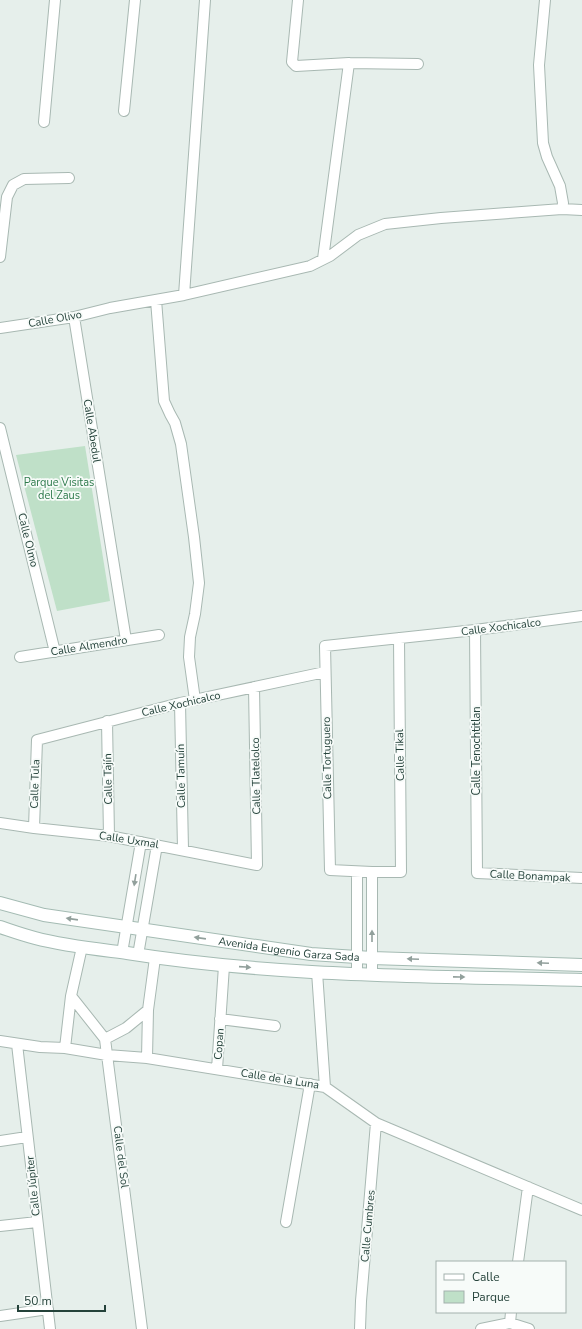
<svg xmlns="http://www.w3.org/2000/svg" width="582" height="1329" viewBox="0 0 582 1329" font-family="'Nunito Sans',sans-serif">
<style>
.green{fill:#bfe0c8}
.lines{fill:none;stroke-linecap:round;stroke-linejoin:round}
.minor-casing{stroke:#a8b8b2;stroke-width:12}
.secondary-casing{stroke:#a4bbb3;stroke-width:14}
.minor{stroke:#fff;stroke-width:10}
.secondary{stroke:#fff;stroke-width:12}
.oneway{fill:#92a09c}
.labels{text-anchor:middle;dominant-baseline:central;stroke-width:3.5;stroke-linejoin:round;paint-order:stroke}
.street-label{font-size:11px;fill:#24423a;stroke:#f7fbf9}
.park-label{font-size:11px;fill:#2d7a4b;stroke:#f7fbf9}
</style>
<rect width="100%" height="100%" fill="#e6efeb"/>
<path class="green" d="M85,446L110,601L57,611L16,455Z"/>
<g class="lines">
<defs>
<path id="minor" d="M298,0L292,62L296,66L349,63L418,64
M545,0L539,65L543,143L547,157L560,186L563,203L562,209
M124,111L135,0
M44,122L55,0
M0,257L7,197L13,185L24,179L69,178
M323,259L349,63
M184,295L205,0
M156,300L164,401L170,414L175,423L181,444L194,537L199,583L195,614L190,637L189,657L195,700
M74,317L126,640
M0,328L74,317L110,308L184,295L310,266L330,256L358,235L385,224L441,218L562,209L582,210
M0,428L55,652
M475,630L477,873L582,878
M399,638L401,872H372L330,870L325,646L475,630L582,616
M20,657L159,635
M180,703L183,849
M107,721L109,836
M0,823L34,828L109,836L257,865L254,687
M34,828L37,740L180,703L325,672
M372,872V975
M122,953L141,842
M138,955L157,845
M317,972L325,1087
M357,974V872
M71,996L105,1039L142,1329
M220,1019L275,1026
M105,1039L126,1028L148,1010
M0,1041L40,1047L65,1048L107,1055L147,1058L325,1087L376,1123L582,1210
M17,1044L50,1329
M65,1048L71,996L82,947
M147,1058L148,1010L155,958
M217,1069L224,966
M0,1141L27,1137
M286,1222L310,1084
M0,1226L37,1222
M518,1262L528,1187
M0,1316L48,1309
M510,1323L511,1312
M360,1329L361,1301L376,1123
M481,1329L510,1323L529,1329"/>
<g id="secondary">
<path id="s1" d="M0,903L44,915L311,954L372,958L582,965"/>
<path d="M0,927C12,931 23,935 35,938C65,946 96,949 127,953C277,977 430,976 582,980"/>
</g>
</defs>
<use href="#minor" class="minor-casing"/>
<use href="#secondary" class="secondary-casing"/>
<use href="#minor" class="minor"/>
<use href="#secondary" class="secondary"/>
</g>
<defs><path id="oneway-solid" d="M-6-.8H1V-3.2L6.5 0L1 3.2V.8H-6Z"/></defs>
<g class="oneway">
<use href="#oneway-solid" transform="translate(135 880) rotate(99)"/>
<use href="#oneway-solid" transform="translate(72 919) rotate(-172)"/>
<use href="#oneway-solid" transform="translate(372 936) rotate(-90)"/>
<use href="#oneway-solid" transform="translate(200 938) rotate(-172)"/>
<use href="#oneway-solid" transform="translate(413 959) rotate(-178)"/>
<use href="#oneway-solid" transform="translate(543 963) rotate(-178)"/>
<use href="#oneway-solid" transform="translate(245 967) rotate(4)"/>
<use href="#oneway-solid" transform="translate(459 977) rotate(1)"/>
</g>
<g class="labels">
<g class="street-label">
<text transform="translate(55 319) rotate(-10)">Calle Olivo</text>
<text transform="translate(92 431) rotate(81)">Calle Abedul</text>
<text transform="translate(28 540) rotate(76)">Calle Olmo</text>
<text transform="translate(501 627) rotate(-7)">Calle Xochicalco</text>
<text transform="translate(89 646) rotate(-9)">Calle Almendro</text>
<text transform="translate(181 704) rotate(-13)">Calle Xochicalco</text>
<text transform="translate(476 751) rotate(-90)">Calle Tenochtitlan</text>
<text transform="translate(400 755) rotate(-91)">Calle Tikal</text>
<text transform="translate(327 758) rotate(-91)">Calle Tortuguero</text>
<text transform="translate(181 776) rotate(-91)">Calle Tamuín</text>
<text transform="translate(256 776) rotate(-91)">Calle Tlatelolco</text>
<text transform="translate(108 779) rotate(-91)">Calle Tajín</text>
<text transform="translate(35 784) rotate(-88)">Calle Tula</text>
<text transform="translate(129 840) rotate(9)">Calle Uxmal</text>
<text transform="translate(530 876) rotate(3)">Calle Bonampak</text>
<text stroke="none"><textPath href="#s1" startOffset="293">Avenida Eugenio Garza Sada</textPath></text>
<text transform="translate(219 1044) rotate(-86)">Copan</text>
<text transform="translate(280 1079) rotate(9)">Calle de la Luna</text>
<text transform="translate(121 1157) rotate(83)">Calle del Sol</text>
<text transform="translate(33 1186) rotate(-96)">Calle Júpiter</text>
<text transform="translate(368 1226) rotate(-85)">Calle Cumbres</text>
</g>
<g class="park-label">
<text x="59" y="482">Parque Visitas<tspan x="59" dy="13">del Zaus</tspan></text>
</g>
</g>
<rect x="436" y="1261" width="130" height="52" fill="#f7fbf9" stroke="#a3b1ad"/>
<rect x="444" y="1274" width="20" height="6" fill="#ffffff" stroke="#a3b1ad"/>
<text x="472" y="1281" font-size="12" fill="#24423a">Calle</text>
<rect x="444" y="1291" width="20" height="12" fill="#bfe0c8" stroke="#a3b1ad"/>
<text x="472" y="1301" font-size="12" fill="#24423a">Parque</text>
<path d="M18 1305v6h87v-6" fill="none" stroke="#24423a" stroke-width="2"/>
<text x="24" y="1305" font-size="12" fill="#24423a" stroke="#f7fbf9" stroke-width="3" paint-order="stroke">50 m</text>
</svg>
